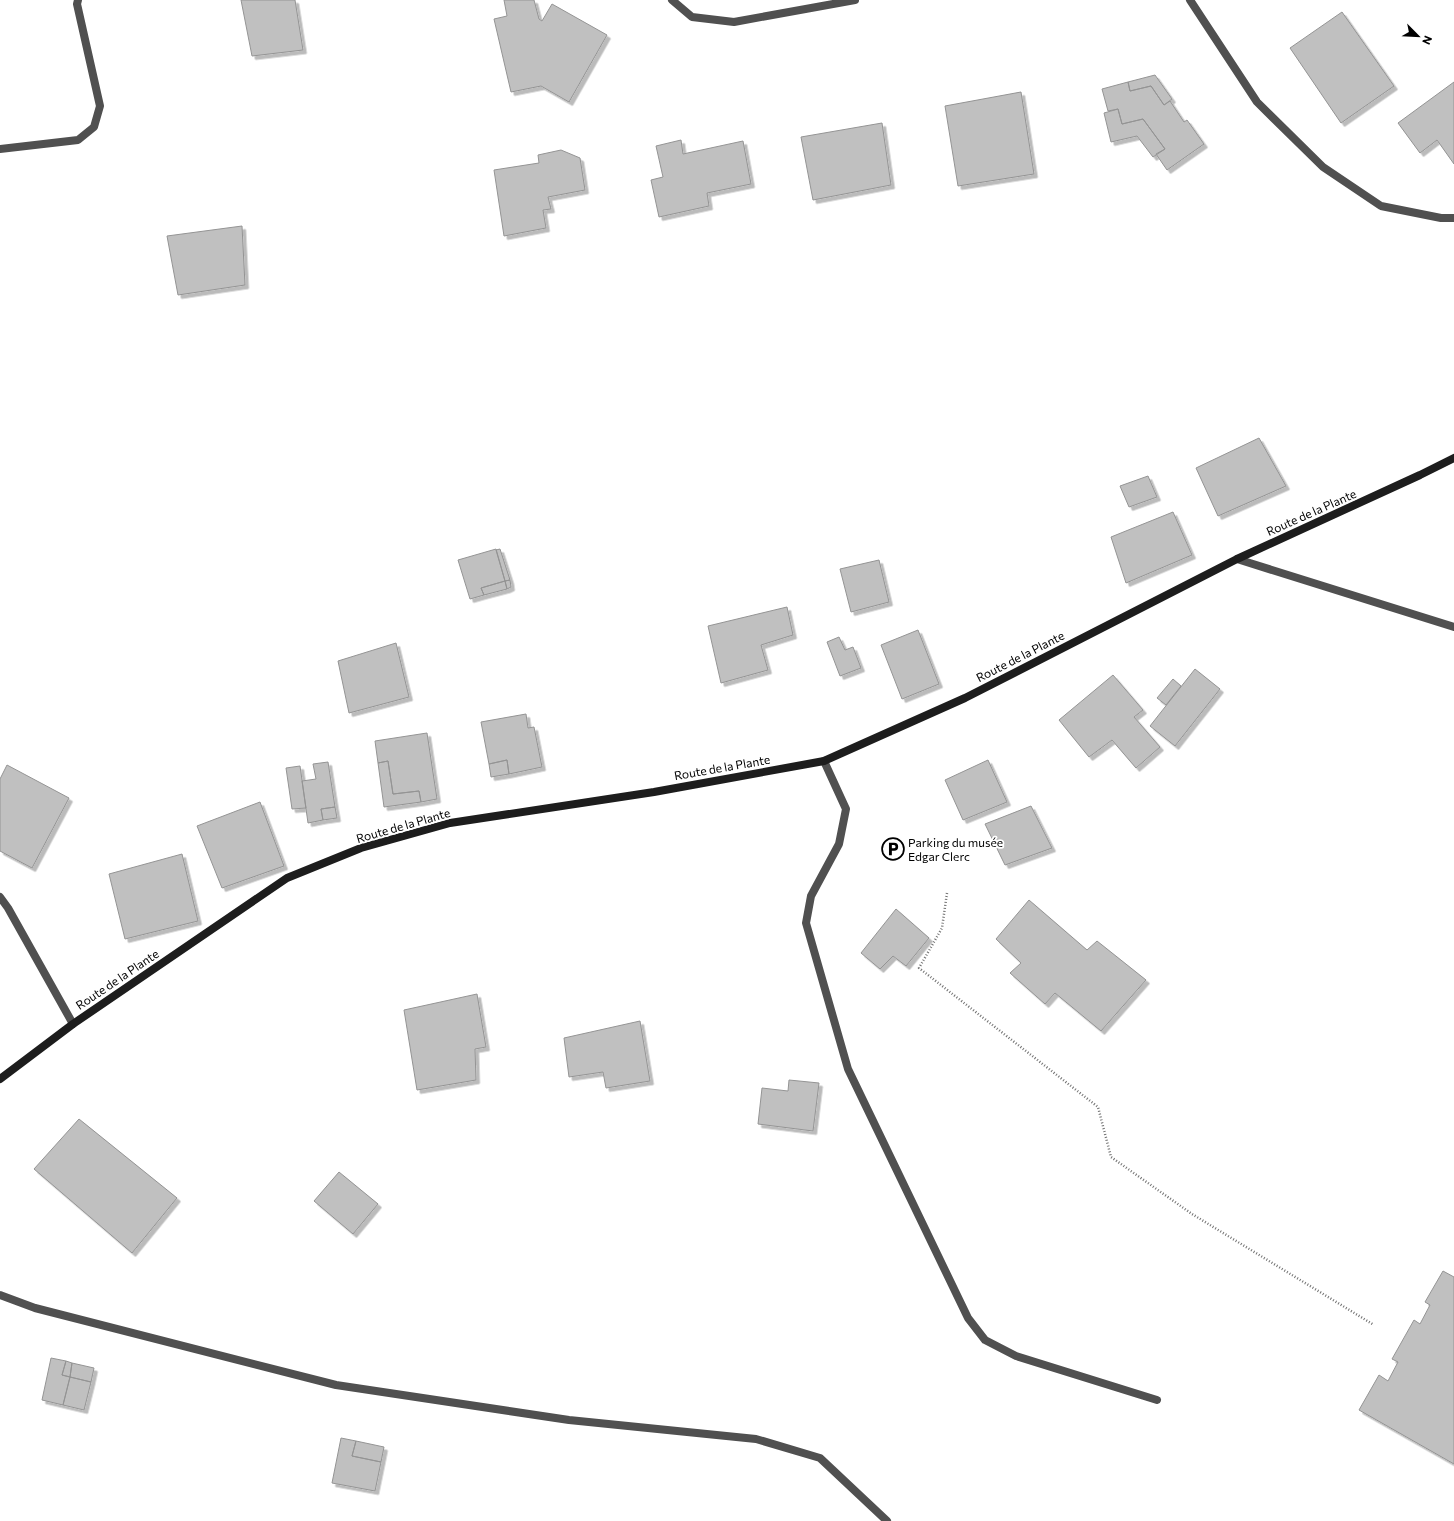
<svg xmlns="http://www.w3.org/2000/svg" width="1454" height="1521" font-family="Commissioner,sans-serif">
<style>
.building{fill:#c0c0c0;stroke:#949494;filter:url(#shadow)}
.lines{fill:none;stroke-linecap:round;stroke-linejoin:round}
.path{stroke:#727272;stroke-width:2.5;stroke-dasharray:1 2;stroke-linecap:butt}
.service{stroke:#505050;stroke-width:8}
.minor{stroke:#505050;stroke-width:8}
.secondary{stroke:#1d1d1d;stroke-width:8}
.labels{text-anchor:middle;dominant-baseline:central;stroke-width:3.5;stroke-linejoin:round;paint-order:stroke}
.street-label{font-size:12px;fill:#000;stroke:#fff}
.poi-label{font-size:12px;fill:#000;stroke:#fff;text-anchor:start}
</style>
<defs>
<filter id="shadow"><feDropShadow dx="3.5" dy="3.5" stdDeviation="0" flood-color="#0004"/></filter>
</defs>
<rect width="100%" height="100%" fill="#fff"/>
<path class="building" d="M241,0H295L303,50L252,56Z
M504,0H534L539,19L542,21L552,4L607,35L569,102L541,86L511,92L494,19L507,16Z
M1342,12L1394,86L1341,123L1290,48Z
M1155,75L1172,99L1164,105L1151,86L1130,91L1128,82Z
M1128,82L1130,91L1151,86L1164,105L1170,101L1184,122L1187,120L1204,144L1167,170L1156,154L1165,149L1143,119L1122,124L1118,109L1108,111L1102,89Z
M1454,82V164L1437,140L1420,153L1398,123Z
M1021,92L1034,174L958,186L945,106Z
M1118,109L1122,124L1143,119L1165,149L1153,157L1137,136L1111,142L1104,113Z
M882,123L891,185L813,200L801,137Z
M681,140L683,154L743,141L751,184L707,193L709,206L659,217L651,180L663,177L656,146Z
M561,150L580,158L585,190L548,197L551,209L543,210L546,228L504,236L494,170L539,163L538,155Z
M242,226L245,285L178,295L167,236Z
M1259,438L1286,486L1218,516L1196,468Z
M1148,476L1157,497L1129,507L1120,486Z
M1173,512L1192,555L1126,583L1111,537Z
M496,549L505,581L481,588L484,595L470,599L458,560Z
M500,549L510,580L505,581L496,550Z
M879,560L889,602L851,612L840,569Z
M510,580L511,587L507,589L505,581Z
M505,581L507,589L484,595L481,588Z
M787,607L793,635L761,645L768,670L721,683L708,626Z
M918,630L939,684L902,699L881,645Z
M839,637L845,650L853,647L861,668L840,676L827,642Z
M396,643L409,697L349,713L338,661Z
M1195,669L1220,689L1175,746L1150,726Z
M1113,675L1143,710L1134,717L1160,747L1136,768L1112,740L1089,757L1059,720Z
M1173,679L1181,686L1166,705L1157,698Z
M526,714L528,728L534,727L542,767L509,774L507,760L489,764L481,722Z
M427,733L437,799L421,802L419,791L393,794L388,761L378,763L375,741Z
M507,760L509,774L491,777L489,764Z
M988,760L1007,802L963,820L945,780Z
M388,761L393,794L419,791L421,802L384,807L378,763Z
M328,762L335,807L321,809L323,820L308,823L302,781L316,779L313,764Z
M7,765L69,798L32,868L0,851V779Z
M300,766L306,808L292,809L286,768Z
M260,802L284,866L222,888L197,826Z
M1031,806L1052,848L1005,865L985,824Z
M335,807L337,818L323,820L321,809Z
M182,854L198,921L125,939L109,874Z
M1029,900L1087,950L1097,941L1146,980L1101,1031L1055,993L1045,1004L1010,973L1021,963L996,939Z
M896,909L929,938L906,966L893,956L880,969L861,953Z
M477,994L486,1047L475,1049L476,1080L417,1090L404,1010Z
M640,1021L650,1081L606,1088L603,1072L569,1077L564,1038Z
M789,1080L819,1083L813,1131L758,1124L762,1088L788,1091Z
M79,1119L177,1198L132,1253L34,1169Z
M339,1172L378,1204L353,1234L314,1201Z
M1443,1271L1454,1277V1464L1359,1410L1379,1375L1388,1381L1398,1362L1392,1359L1414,1320L1420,1324L1430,1305L1425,1302Z
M51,1358L66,1361L62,1375L70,1377L63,1405L42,1400Z
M66,1361L72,1363L70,1377L62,1375Z
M72,1363L94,1368L91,1382L70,1377Z
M70,1377L91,1382L84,1410L63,1405Z
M341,1438L356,1441L352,1456L381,1462L375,1491L332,1483Z
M356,1441L384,1447L381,1462L352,1456Z"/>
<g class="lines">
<path class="path" d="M947,893L942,928L919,968L1098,1107L1111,1157L1192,1214L1374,1325"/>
<path class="service" d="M824,761L846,809L839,844L811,896L806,923L848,1069L968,1318L985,1340L1016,1356L1157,1400"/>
<path class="minor" d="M672,0L692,17L734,22L855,0
M1190,0L1257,102L1323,167L1381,206L1441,218H1454
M0,149L78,140L94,127L100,106L77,4L78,0
M1237,559L1454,627
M0,897L8,908L73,1024
M0,1295L35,1308L336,1385L569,1420L756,1439L820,1458L887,1521"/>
<path class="secondary" d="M0,1079L73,1024L287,878L361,848L450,823L654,792L824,761L965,698L1237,559L1420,475L1454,458"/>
</g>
<defs>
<g id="parking-ring" transform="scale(1.15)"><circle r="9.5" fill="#fff" stroke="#000" stroke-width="1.5"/><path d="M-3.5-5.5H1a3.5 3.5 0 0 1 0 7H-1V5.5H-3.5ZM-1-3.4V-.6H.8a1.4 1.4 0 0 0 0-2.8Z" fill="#000"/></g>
</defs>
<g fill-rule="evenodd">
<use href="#parking-ring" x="893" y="849"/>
</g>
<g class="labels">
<g class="street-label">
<text transform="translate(1311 512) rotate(-24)">Route de la Plante</text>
<text transform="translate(1020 656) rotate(-27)">Route de la Plante</text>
<text transform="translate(722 767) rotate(-10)">Route de la Plante</text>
<text transform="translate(403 825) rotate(-16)">Route de la Plante</text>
<text transform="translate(117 979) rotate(-34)">Route de la Plante</text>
</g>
<g class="poi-label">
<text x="908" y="842">Parking du musée<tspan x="908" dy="14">Edgar Clerc</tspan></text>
</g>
</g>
<g transform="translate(1418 36) rotate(114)" stroke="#ffffff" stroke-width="3" paint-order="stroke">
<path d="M0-3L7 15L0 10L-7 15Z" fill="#000000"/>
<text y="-6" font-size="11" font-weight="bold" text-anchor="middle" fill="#000000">N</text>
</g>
</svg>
